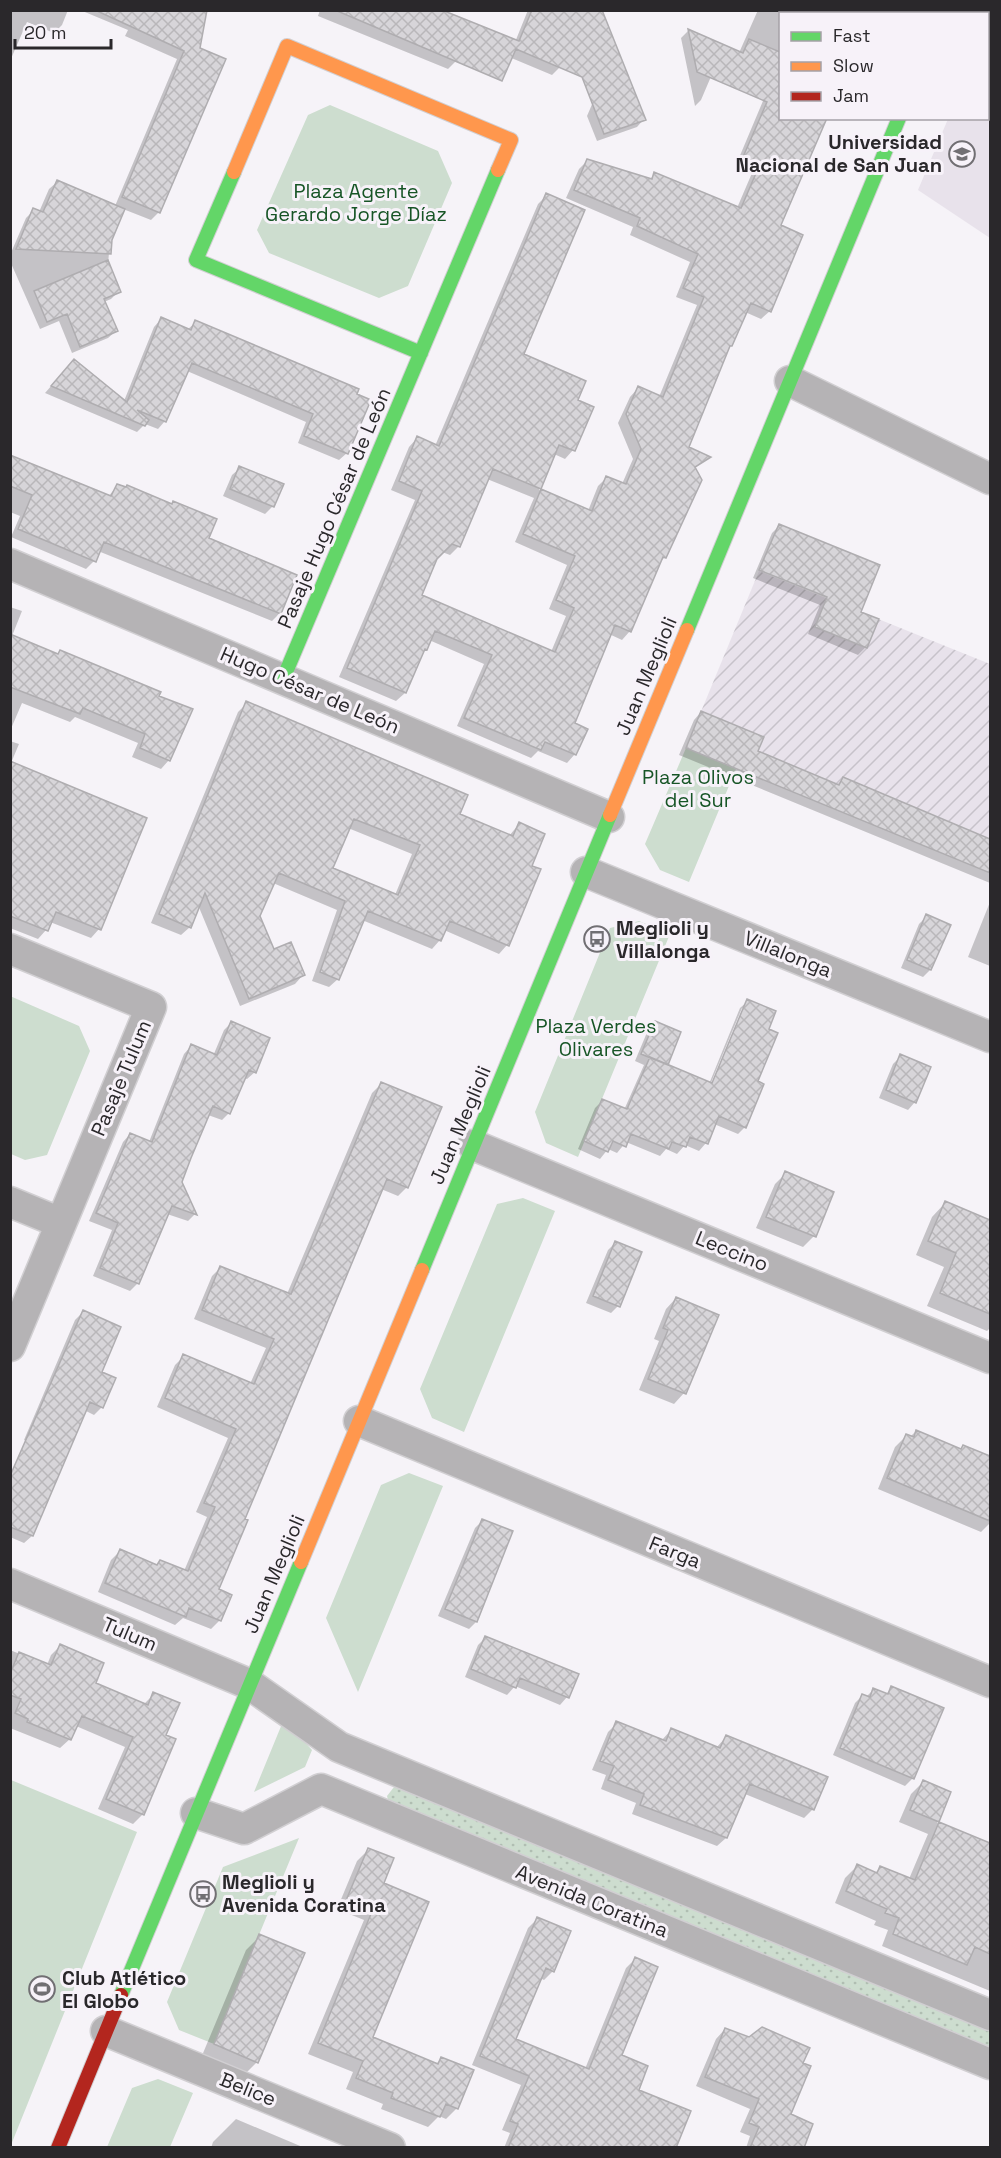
<svg xmlns="http://www.w3.org/2000/svg" width="1001" height="2158" font-family="'Space Grotesk',sans-serif">
<style>
.built{fill:#e8e2eb}
.industrial{fill:url(#industrial-furrows)}
.grass{fill:url(#grass-dots)}
.park{fill:#cdddcf}
.shadow{fill:#0003;fill-rule:evenodd}
.building{fill:url(#building-cross-hatch);stroke:#afadb0;stroke-width:1.5;fill-rule:evenodd}
.lines{fill:none;stroke-linecap:round;stroke-linejoin:round}
.street-casing{stroke:#d1cfd2;stroke-width:33}
.fast-casing{stroke:#d1cfd2;stroke-width:16}
.slow-casing{stroke:#d1cfd2;stroke-width:16}
.jam-casing{stroke:#d1cfd2;stroke-width:16}
.street{stroke:#b5b3b5;stroke-width:30}
.fast{stroke:#63d668;stroke-width:14}
.slow{stroke:#ff974d;stroke-width:14}
.jam{stroke:#b3261e;stroke-width:14}
.labels{text-anchor:middle;dominant-baseline:central;stroke-width:6;stroke-linejoin:round;paint-order:stroke}
.poi-label{font-size:20px;font-weight:bold;fill:#2a282b;stroke:#f7f2f9;text-anchor:start}
.park-label{font-size:20px;fill:#175526;stroke:#f7f2f9}
.street-label{font-size:20px;fill:#2a282b;stroke:#f7f2f9}
</style>
<defs>
<pattern id="industrial-furrows" width="10" height="10" patternUnits="userSpaceOnUse" patternTransform="scale(1.5)"><rect width="10" height="10" fill="#e8e2eb"/><path d="M-1 1l2-2M0 10L10 0M9 11l2-2" fill="none" stroke="#c7c2ca"/></pattern>
<pattern id="grass-dots" width="8" height="8" patternUnits="userSpaceOnUse" patternTransform="scale(1.5)"><rect width="8" height="8" fill="#cdddcf"/><path d="M2 2h.1M6 6h.1" fill="none" stroke="#b0beb2" stroke-width="1.8" stroke-linecap="round"/></pattern>
<pattern id="building-cross-hatch" width="8" height="8" patternUnits="userSpaceOnUse" patternTransform="scale(1.5)"><rect width="8" height="8" fill="#d7d5d9"/><path d="M0 0l8 8M0 8l8-8" fill="none" stroke="#b9b7ba"/></pattern>
</defs>
<rect width="100%" height="100%" fill="#f6f3f8"/>
<path class="built" d="M990,18V238L918,190L948,119L988,118V25Z"/>
<path class="industrial" d="M759,571L990,664V873L686,748Z"/>
<path class="grass" d="M394,1787L400,1788L990,2031V2048L392,1803L388,1800L387,1796Z"/>
<path class="park" d="M330,105L438,151L452,183L408,286L379,298L269,253L257,230L308,115Z
M686,748L736,769L689,882L660,870L645,844Z
M639,921L670,934L578,1157L546,1143L535,1112L610,928Z
M10,996L79,1026L90,1051L47,1155L25,1160L11,1154Z
M523,1198L555,1211L464,1432L432,1418L420,1389L497,1204Z
M409,1473L443,1486L358,1692L326,1618L381,1485Z
M284,1719L312,1750L305,1767L254,1792Z
M11,1780L137,1832L11,2145Z
M299,1838L214,2044L179,2030L167,2002L223,1867Z
M158,2079L193,2093L170,2147H107L132,2088Z"/>
<path class="shadow" d="M10,10H68L62,25L54,33L27,22L10,61Z
M80,10H209L205,12L159,212L151,220L123,209L110,240L108,265L119,291L111,299L104,302L116,331L108,338L72,353L59,321L40,329L10,261V255L26,218L34,210L39,212L49,189L57,182L115,206L177,59L125,36L128,30Z
M320,10H439L472,24L456,61L448,69L318,16Z
M528,10H583L560,67L552,75L509,57Z
M758,10H894L893,14H780L779,226L770,311L761,319L745,312L727,349L687,448L708,457L694,469L665,557L659,563L630,631L622,640L609,634L573,724L575,754L567,763L538,751L531,758L457,726L484,664L429,640L421,653L405,693L396,701L339,677L415,500L391,490L409,447L417,438L435,446L538,204L547,195L522,355L576,401L573,450L565,459L554,454L539,490L588,511L598,486L607,477L622,484L633,459L618,423L630,397L638,388L659,397L697,305L676,297L690,262L630,235L633,227L566,198L579,169L587,161L649,180L655,174L737,208L752,173L736,165L765,96L727,80ZM487,479L534,498L515,542L567,565L549,609L566,616L551,652L420,596L436,558L442,552L450,555L459,546Z
M688,31L724,46L701,100L695,106L681,38Z
M611,60L644,119L637,127L597,141L587,116Z
M161,319L187,330L196,322L356,395L347,453L339,460L298,443L306,422L187,371L165,421L158,429L145,424L137,432L45,393L67,368L124,401L154,327Z
M10,456L108,497L117,486L171,505L173,502L280,613L272,621L98,551L94,561L86,569L11,537L20,516L10,512Z
M240,468L273,506L265,514L223,496L232,475Z
M779,526L859,612L866,647L858,655L808,634L820,605L753,578L772,533Z
M10,607L22,611L12,636L57,655L60,652L157,697L169,760L161,769L132,757L138,743L75,717L70,722L22,703L10,731Z
M247,703L458,815L509,836L519,824L530,866L507,945L499,954L444,930L440,940L432,949L362,920L338,979L329,987L312,981L337,910L273,883L259,916L273,951L303,975L295,984L240,1006L198,905L190,927L181,935L151,923L238,712ZM348,828L412,854L395,895L331,869Z
M701,712L756,751L836,786L843,779L990,841V883L679,755L694,720Z
M10,741L19,744L11,763L99,929L91,938L50,922L46,930L38,939L10,928Z
M990,902V966L968,957Z
M927,916L930,970L923,977L901,968L919,924Z
M748,1001L767,1030L745,1127L738,1134L714,1124L706,1143L699,1151L685,1145L677,1154L666,1149L660,1156L626,1142L617,1153L608,1149L600,1159L578,1149L595,1108L602,1101L624,1110L644,1065L635,1061L648,1030L655,1023L667,1064L709,1084L740,1008ZM742,1008H745L711,1091L708,1090Z
M231,1023L255,1072L247,1079L243,1078L229,1113L222,1120L208,1115L180,1182L195,1214L188,1221L167,1214L138,1283L130,1291L93,1276L112,1230L89,1221L123,1142L130,1134L149,1142L184,1054L191,1046L213,1056L224,1030Z
M901,1056L915,1102L908,1110L879,1098L893,1064Z
M381,1084L407,1187L398,1196L381,1189L243,1520L217,1590L220,1620L211,1629L183,1618L175,1625L98,1592L111,1560L120,1551L156,1566L184,1571L207,1517L196,1512L228,1438L157,1407L175,1365L184,1356L250,1384L266,1348L194,1319L212,1276L221,1267L287,1294L372,1093Z
M786,1173L814,1236L803,1247L756,1228L775,1184Z
M945,1203L990,1222V1328L987,1331L927,1306L944,1267L916,1255L932,1217Z
M615,1243L618,1306L611,1313L586,1303L608,1250Z
M676,1298L717,1316L684,1393L674,1404L639,1390L659,1341L654,1339L666,1309Z
M83,1312L101,1373L102,1407L94,1415L84,1410L61,1456L24,1440L75,1320Z
M916,1431L960,1450L963,1446L990,1458V1523L981,1532L878,1489L895,1447L906,1436L910,1437Z
M10,1477L51,1490L32,1536L24,1543L10,1537Z
M482,1521L511,1532L476,1622L469,1629L438,1616L475,1528Z
M485,1638L577,1675L567,1697L560,1705L515,1686L507,1695L465,1677L478,1645Z
M60,1646L94,1684L143,1705L154,1694L165,1735L143,1814L133,1824L98,1809L125,1747L76,1726L70,1739L60,1748L10,1728L12,1709L10,1708V1650L47,1665L51,1655Z
M892,1688L913,1778L905,1786L833,1755L855,1703L863,1695L866,1697L873,1690L885,1695Z
M617,1723L661,1741L671,1730L716,1748L726,1737L813,1809L804,1818L745,1794L726,1838L717,1846L632,1814L636,1803L601,1789L606,1775L592,1770L608,1732Z
M923,1782L949,1793L937,1823L990,1845V1991L882,1946L888,1930L874,1925L876,1921L835,1903L845,1878L857,1866L875,1873L880,1868L909,1879L928,1834L899,1822L911,1794Z
M368,1850L382,1884L371,2037L436,2064L441,2059L457,2108L446,2119L439,2116L428,2127L381,2109L383,2104L346,2089L353,2072L308,2054L364,1920L337,1909L357,1861Z
M537,1919L553,1971L544,1980L540,1978L514,2040L585,2069L626,1968L635,1959L620,2055L637,2090L674,2148H504L510,2133L502,2130L521,2085L472,2065L528,1928Z
M260,1936L257,2062L243,2076L201,2058L246,1950Z
M725,2029L801,2064L789,2115L802,2148H746L750,2136L740,2132L750,2109L696,2086L716,2039Z
M236,2119L305,2148H211L213,2142Z"/>
<path class="building" d="M95,10H207L200,48L226,59L160,213L122,197L184,51Z
M335,10H442L519,41L532,10H602L646,120L604,134L582,77L516,49L502,81Z
M688,29L743,53L749,39L780,52V118H827L781,225L803,235L771,312L751,303L732,346H730L689,447L711,457L695,467L702,480L666,558L663,557L631,632L615,625L575,723L588,729L576,755L545,742L541,750L464,718L492,655L435,631L427,650L425,649L406,693L347,668L422,491L399,481L417,436L439,446L546,193L585,210L524,354L586,381L578,400L594,407L575,451L559,445L541,489L592,511L606,476L626,484L641,449L626,414L638,386L663,397L704,297L683,288L698,254L637,226L640,218L574,190L587,159L652,179L654,172L741,208L760,164L743,157L767,102L697,72ZM493,469L541,489L523,534L575,556L556,600L574,608L555,652L422,595L437,559L452,544L460,547Z
M57,180L125,209L112,240L111,254L16,249L33,208L43,212Z
M108,260L121,292L104,299L118,331L80,347L67,314L47,322L34,291Z
M161,317L191,330L195,320L359,389L357,394L371,400L348,454L304,436L313,414L192,363L166,422L137,410L149,420L145,426L51,386L74,359L127,402Z
M10,455L111,496L117,484L126,487L127,485L172,504L173,501L217,519L209,538L297,575L281,614L104,542L96,562L18,529L32,495L10,486Z
M239,466L284,484L274,507L230,489Z
M779,524L880,565L861,612L879,619L867,648L815,627L827,597L759,570Z
M10,634L58,654L60,650L161,692L159,696L193,709L170,761L140,748L145,734L83,708L80,714L10,687Z
M246,701L468,795L460,814L513,836L519,822L545,834L532,866L541,869L509,946L450,921L441,941L368,911L339,980L320,972L345,901L279,873L260,916L274,949L291,942L305,975L249,999L205,893L191,928L159,914ZM354,819L420,845L398,895L333,868Z
M701,711L764,737L758,751L839,785L843,777L990,839V873L686,748Z
M10,761L147,818L101,930L56,912L48,931L10,916Z
M926,914L951,925L931,970L907,960Z
M747,999L776,1011L769,1029L778,1033L758,1081L764,1084L746,1128L719,1116L708,1144L690,1137L686,1147L672,1142L669,1149L631,1134L626,1147L613,1141L608,1152L584,1141L602,1099L627,1109L650,1057L712,1083Z
M231,1021L270,1038L256,1073L249,1070L230,1114L213,1106L191,1158L182,1182L197,1215L172,1206L139,1284L100,1268L118,1223L96,1213L130,1133L152,1142L191,1044L217,1055Z
M655,1021L681,1032L668,1065L641,1054Z
M900,1054L931,1067L916,1103L886,1090Z
M381,1082L442,1107L408,1188L387,1179L245,1519L248,1520L219,1589L232,1595L221,1621L189,1608L186,1617L105,1583L120,1549L157,1565L160,1560L188,1571L215,1507L204,1503L236,1429L165,1398L183,1354L254,1384L274,1339L202,1310L220,1266L291,1294Z
M785,1171L834,1192L816,1237L766,1217Z
M945,1201L990,1220V1314L940,1293L956,1253L928,1241Z
M615,1241L642,1252L620,1307L593,1296Z
M676,1297L719,1315L686,1394L648,1379L668,1330L663,1328Z
M83,1310L121,1327L102,1372L116,1378L103,1408L90,1402L33,1536L10,1527V1476Z
M916,1430L961,1449L963,1445L990,1456V1521L887,1478L906,1434L914,1437Z
M482,1519L513,1531L477,1622L445,1609Z
M485,1636L579,1674L569,1698L520,1678L516,1688L471,1669Z
M60,1644L104,1663L96,1683L148,1705L153,1692L180,1703L166,1735L176,1739L144,1815L106,1799L133,1737L82,1716L71,1740L27,1722L28,1719L15,1713L21,1699L10,1695V1674L19,1652L51,1665Z
M891,1686L944,1708L914,1779L840,1748L862,1694L870,1697L873,1688L888,1694Z
M616,1721L666,1741L671,1728L720,1748L726,1735L828,1777L814,1810L750,1784L727,1838L640,1805L644,1794L608,1780L614,1766L600,1761Z
M923,1780L951,1792L939,1822L990,1843V1954L975,1947L967,1965L893,1934L899,1918L885,1913L887,1909L846,1891L857,1864L877,1873L880,1866L915,1880L939,1822L910,1810Z
M368,1848L394,1858L384,1883L429,1902L373,2037L438,2064L441,2057L474,2070L458,2109L446,2104L440,2117L391,2098L393,2093L356,2078L363,2061L318,2043L373,1909L347,1898Z
M537,1917L571,1931L554,1972L546,1968L516,2039L589,2069L635,1957L658,1967L622,2055L648,2066L639,2090L691,2111L676,2148H508L518,2124L510,2121L529,2076L480,2056Z
M259,1934L305,1953L258,2063L214,2044Z
M762,2027L810,2048L803,2063L811,2066L791,2114L813,2124L804,2148H750L759,2127L749,2123L759,2099L705,2077L725,2028L749,2037Z"/>
<g class="lines">
<g class="street-casing">
<path id="street" d="M790,381L990,479
M10,564L609,817
M586,872L990,1037
M10,949L151,1007L10,1346
M473,1145L990,1358
M10,1202L61,1223
M359,1421L990,1682
M10,1584L249,1684L339,1747L990,2015
M196,1813L244,1829L321,1789L990,2064
M106,2031L390,2148"/>
</g>
<g class="fast-casing">
<path id="fast" d="M234,172L196,260L421,353
M687,630L899,118
M283,679L498,170
M422,1270L610,815
M121,1995L301,1562"/>
</g>
<g class="slow-casing">
<path id="slow" d="M234,172L287,46L511,140L498,170
M610,815L687,630
M301,1562L422,1270"/>
</g>
<g class="jam-casing">
<path id="jam" d="M943,14L944,10
M58,2148L121,1995"/>
</g>
<use href="#street" class="street"/>
<use href="#fast" class="fast"/>
<use href="#slow" class="slow"/>
<use href="#jam" class="jam"/>
</g>
<defs>
<g id="university-ring" transform="scale(1.35)"><circle r="9.5" fill="#f7f2f9" stroke="#716f73" stroke-width="1.5"/><path d="M0-5L7-2L0 1L-7-2ZM-4 1L0 2.5L4 1V4Q0 6-4 4Z" fill="#716f73"/></g>
<g id="bus-ring" transform="scale(1.35)"><circle r="9.5" fill="#f7f2f9" stroke="#716f73" stroke-width="1.5"/><path d="M-5-6H5V4H4V6H2V4H-2V6H-4V4H-5ZM-3.5-4V0h7V-4ZM-3.5 1.2v1.5H-2V1.2ZM2 1.2v1.5H3.5V1.2Z" fill="#716f73"/></g>
<g id="stadium-ring" transform="scale(1.35)"><circle r="9.5" fill="#f7f2f9" stroke="#716f73" stroke-width="1.5"/><path d="M0-5a6.5 5 0 1 0 0 10a6.5 5 0 1 0 0-10ZM-3.5-1.8h7v3.6h-7Z" fill="#716f73"/></g>
</defs>
<g fill-rule="evenodd">
<use href="#university-ring" x="962" y="154"/>
<use href="#bus-ring" x="597" y="939"/>
<use href="#bus-ring" x="203" y="1894"/>
<use href="#stadium-ring" x="42" y="1989"/>
</g>
<g class="labels">
<g class="poi-label">
<text x="942" y="142" text-anchor="end">Universidad<tspan x="942" dy="23">Nacional de San Juan</tspan></text>
<text x="616" y="928">Meglioli y<tspan x="616" dy="23">Villalonga</tspan></text>
<text x="222" y="1882">Meglioli y<tspan x="222" dy="23">Avenida Coratina</tspan></text>
<text x="62" y="1978">Club Atlético<tspan x="62" dy="23">El Globo</tspan></text>
</g>
<g class="park-label">
<text x="356" y="191">Plaza Agente<tspan x="356" dy="23">Gerardo Jorge Díaz</tspan></text>
<text x="698" y="777">Plaza Olivos<tspan x="698" dy="23">del Sur</tspan></text>
<text x="596" y="1026">Plaza Verdes<tspan x="596" dy="23">Olivares</tspan></text>
</g>
<g class="street-label">
<text transform="translate(334 508) rotate(-67)">Pasaje Hugo César de León</text>
<text transform="translate(646 676) rotate(-67)">Juan Meglioli</text>
<text transform="translate(310 690) rotate(23)">Hugo César de León</text>
<text transform="translate(788 954) rotate(22)">Villalonga</text>
<text transform="translate(121 1078) rotate(-67)">Pasaje Tulum</text>
<text transform="translate(460 1125) rotate(-67)">Juan Meglioli</text>
<text transform="translate(732 1251) rotate(22)">Leccino</text>
<text transform="translate(675 1552) rotate(22)">Farga</text>
<text transform="translate(274 1574) rotate(-67)">Juan Meglioli</text>
<text transform="translate(130 1634) rotate(23)">Tulum</text>
<text transform="translate(592 1901) rotate(22)">Avenida Coratina</text>
<text transform="translate(248 2089) rotate(22)">Belice</text>
</g>
</g>
<rect width="1001" height="2158" fill="none" stroke="#2a282b" stroke-width="24"/>
<rect x="779" y="12" width="210" height="108" fill="#f7f2f9" stroke="#a5a1a7" stroke-width="1.5"/>
<rect x="791" y="32" width="30" height="9" fill="#63d668" stroke="#a5a1a7" stroke-width="1.5"/>
<text x="833" y="42" font-size="18" fill="#2a282b">Fast</text>
<rect x="791" y="62" width="30" height="9" fill="#ff974d" stroke="#a5a1a7" stroke-width="1.5"/>
<text x="833" y="72" font-size="18" fill="#2a282b">Slow</text>
<rect x="791" y="92" width="30" height="9" fill="#b3261e" stroke="#a5a1a7" stroke-width="1.5"/>
<text x="833" y="102" font-size="18" fill="#2a282b">Jam</text>
<path d="M15 39v9h96v-9" fill="none" stroke="#2a282b" stroke-width="3"/>
<text x="24" y="39" font-size="18" fill="#2a282b" stroke="#f7f2f9" stroke-width="4.5" paint-order="stroke">20 m</text>
</svg>
